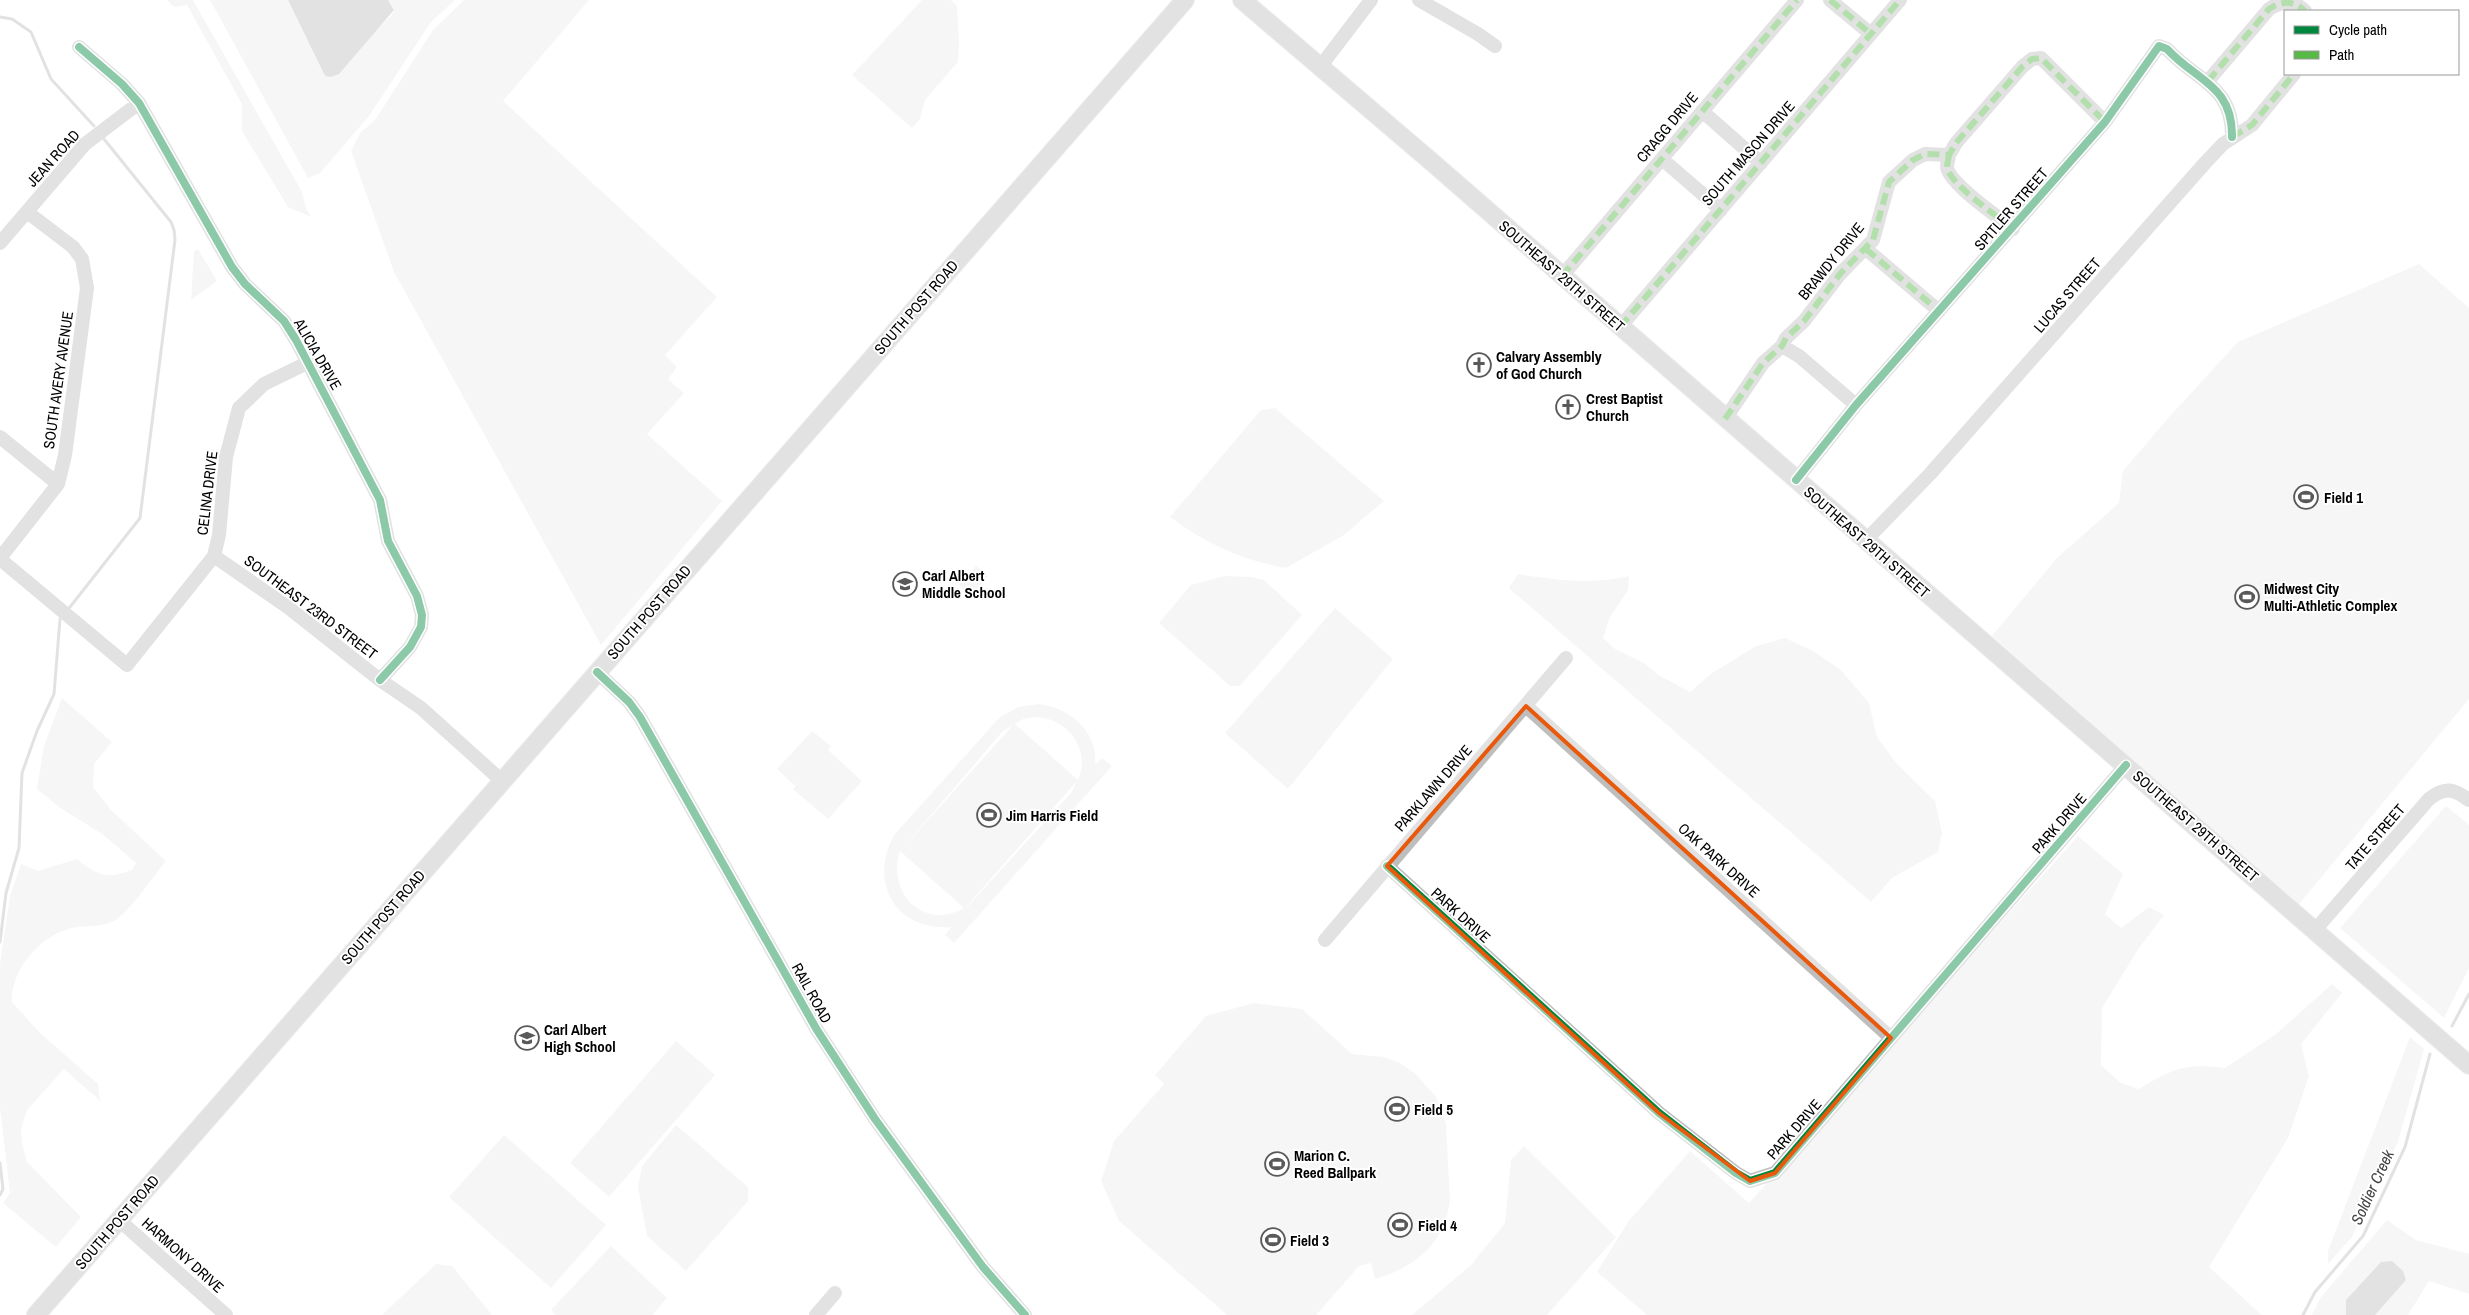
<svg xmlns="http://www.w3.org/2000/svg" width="2469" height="1315" font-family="'Archivo Narrow',sans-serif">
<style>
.green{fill:#ececec;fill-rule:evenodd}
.water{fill:#bfbfbf}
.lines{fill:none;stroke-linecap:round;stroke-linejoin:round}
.stream{stroke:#bfbfbf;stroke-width:3}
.major-casing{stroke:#dbdbdb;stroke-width:20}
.minor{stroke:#bebebe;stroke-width:14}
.major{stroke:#bebebe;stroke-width:18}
.quiet{stroke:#58b947;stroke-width:6;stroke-dasharray:12 6;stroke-linecap:butt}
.cycleway-casing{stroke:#fff;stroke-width:11}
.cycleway{stroke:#00873e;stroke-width:8}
.marked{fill:none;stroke:#e8590c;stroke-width:4;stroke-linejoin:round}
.labels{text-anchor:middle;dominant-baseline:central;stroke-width:4;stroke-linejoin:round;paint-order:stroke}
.street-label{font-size:15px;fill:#000;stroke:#fff}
.poi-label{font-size:15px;font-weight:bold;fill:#000;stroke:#fff;text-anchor:start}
.water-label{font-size:16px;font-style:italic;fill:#444;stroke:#fff}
</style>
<rect width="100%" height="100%" fill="#fff"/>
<path class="green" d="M167,0H193L302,192L306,208L311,217L288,207L242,131V104L187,5L174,7Z
M210,0H288L325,76L391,16L394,10L388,0H455L431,22L369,116L320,173L308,178Z
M464,0H589L503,101L717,297L665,355L677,367L668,379L684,393L647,434L722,501L601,645L394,272L351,151L360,133L375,120L433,30Z
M922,0H951L957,6L959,43L958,62L925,100L920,119L912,128L852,75Z
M198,249L217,281L191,300L194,251Z
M2419,264L2469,308V699L2299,904L1992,636L2057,558L2119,503L2123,471L2169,417L2238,342Z
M1275,408L1384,501L1344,535L1286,568C1243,561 1205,543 1170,517L1261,410Z
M976,566L988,576L971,596L959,585Z
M1518,574C1556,580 1591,585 1629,576L1628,590L1610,617L1603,638L1615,649L1644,663L1657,674L1690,692L1712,673L1756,646L1785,638L1813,651L1841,670L1869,703L1877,737L1897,764L1935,801L1942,833L1938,852L1892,878L1871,902L1509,588Z
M1225,576L1251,577L1264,580L1302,615L1240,686H1230L1159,623L1191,585Z
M1335,608L1393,659L1288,789L1225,733Z
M62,698L112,742L94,764L93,787L111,810L166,861C153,877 133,907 117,919C104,928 86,925 72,928C40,936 11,969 12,1002L39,1032L98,1084L100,1101L64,1069L27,1110L21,1129L22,1143L27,1162L81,1217L56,1247L3,1203L10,1193L0,1108V964L10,896L21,864L38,871L77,859C97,876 107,879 132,870L136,863L102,834L59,807L37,789L44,746Z
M1038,704C1069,707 1099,732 1095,765L1102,758L1112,766L954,943L945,935L951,927C896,931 868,883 894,835L1000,717L1018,707ZM1038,717C1069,720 1091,750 1078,780L1015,724L1023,719ZM1013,725L902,849L1003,731ZM1076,782L1072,792L967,907V906ZM900,851L964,908C924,931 886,893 900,851Z
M812,731L831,746L828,750L862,781L828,819L793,789L798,783L795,786L777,769Z
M2446,806L2469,825V968L2444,1018L2340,928Z
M2078,836L2123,874L2105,914L2121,928L2149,907L2164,915L2139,948L2102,1008L2101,1065L2121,1083L2139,1089C2172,1069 2185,1063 2225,1068L2276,1034L2332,984L2342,993L2301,1044L2309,1076L2288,1138L2209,1267L2262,1315H1647L1597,1272L1628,1222L1690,1151L1749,1203Z
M1254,1003L1302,1009L1352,1054L1384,1057L1400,1063L1416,1074L1436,1097L1446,1124L1450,1200C1445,1243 1415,1268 1375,1279L1371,1263L1359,1266L1316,1315H1227L1119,1221L1101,1181L1114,1141L1164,1084L1155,1075L1206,1016Z
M2410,1037L2424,1049L2398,1142L2352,1237L2328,1264V1251Z
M676,1041L715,1075L609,1197L570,1163Z
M676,1125L748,1187V1201L686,1271L647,1236L638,1187L642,1166Z
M504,1135L606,1225L551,1288L449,1197Z
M1524,1146L1616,1237L1547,1315H1412L1471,1265L1505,1223L1511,1160Z
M2387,1220L2416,1240L2469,1254V1294L2429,1281L2408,1315H2312L2321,1297Z
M611,1246L667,1298L652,1315H556L551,1310Z
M436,1264L452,1266L492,1315H382Z"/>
<path class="water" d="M288,0H388L394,10L339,74L331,77L325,76Z
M2392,1261L2403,1271L2406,1280L2375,1315H2346V1300L2381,1262Z"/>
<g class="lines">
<path class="stream" d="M0,17L12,19L31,32L51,79L94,126
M70,607L140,518L175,240L174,230L171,222L104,139
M0,942L6,893L19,848L22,773L37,731L54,694L60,619
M2452,1026L2469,994
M0,1163L3,1189L0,1195
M2303,1315L2315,1292L2363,1236L2405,1147L2430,1054"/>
<g class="major-casing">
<path id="major" d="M1242,0L1433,163L2469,1065
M36,1315L1185,0"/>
</g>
<path class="minor" d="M1419,0L1478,34L1495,46
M1830,0L1871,34
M79,47L122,84L139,103L232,267L245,284L284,321L296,340L380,500L388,541L417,596L422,615L421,627L410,647L380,680
M1320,67L1371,0
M2208,81L2269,9C2281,1 2294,0 2305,11
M1702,111L1761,163
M1949,155C1949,158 1947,163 1947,167C1949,184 1999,217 2013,229
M1662,159L1721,210
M0,243L85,144L139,103
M1866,249L1939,311
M1562,276L1797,0
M1620,327L1900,0
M1782,346L1799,356L1856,405
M1725,419L1763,363L1782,346L1786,338L1804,321L1840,274L1873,240L1889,182L1913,160L1925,154L1949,155L1956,143L2023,66L2032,59L2041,58L2105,122
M0,437L58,484
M1796,480L1856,405L2105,122L2159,46L2167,49C2196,81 2233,85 2232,137
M1866,540L1930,474L2205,163L2223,144L2252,125L2294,74
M214,556L289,608L380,680L421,708L502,781
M0,558L58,484L65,455L87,288L82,259L73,247L27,212
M0,559L127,665L214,556L219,535L226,457L239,408L264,384L307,363
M597,672L629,702L640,717L817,1030L875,1119L983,1267L1025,1315
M1526,706L1891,1038
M1387,866L1659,1113L1736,1173L1750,1181L1775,1173L2126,765
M2315,930L2429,799C2445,786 2454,789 2469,800
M1325,940L1566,658
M119,1220L226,1315
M816,1315L835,1293"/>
<use href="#major" class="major"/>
<path class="quiet" d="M1830,0L1871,34
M2208,81L2269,9C2281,1 2294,0 2305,11
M2232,137L2252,125L2294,74
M1949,155C1949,158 1947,163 1947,167C1949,184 1999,217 2013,229
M1866,249L1939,311
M1562,276L1797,0
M1620,327L1900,0
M1725,419L1763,363L1782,346L1786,338L1804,321L1840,274L1873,240L1889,182L1913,160L1925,154L1949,155L1956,143L2023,66L2032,59L2041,58L2105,122"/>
<g class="cycleway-casing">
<path id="cycleway" d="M79,47L122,84L139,103L232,267L245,284L284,321L296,340L380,500L388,541L417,596L422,615L421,627L410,647L380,680
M1796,480L1856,405L2105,122L2159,46L2167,49C2196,81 2233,85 2232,137
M597,672L629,702L640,717L817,1030L875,1119L983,1267L1025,1315
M1387,866L1659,1113L1736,1173L1750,1181L1775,1173L2126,765"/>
</g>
<use href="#cycleway" class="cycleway"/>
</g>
<path d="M0 0H2469V1315H0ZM1526,706L1891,1038L1775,1173L1750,1181L1659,1113L1387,866Z" fill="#fff" fill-opacity=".55" fill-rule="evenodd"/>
<path class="marked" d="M1526,706L1891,1038L1775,1173L1750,1181L1659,1113L1387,866Z"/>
<defs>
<g id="church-ring" transform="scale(1.25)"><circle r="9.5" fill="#fff" stroke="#595959" stroke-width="1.5"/><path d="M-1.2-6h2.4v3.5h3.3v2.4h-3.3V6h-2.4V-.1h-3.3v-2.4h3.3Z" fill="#595959"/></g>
<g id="stadium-ring" transform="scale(1.25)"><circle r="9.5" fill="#fff" stroke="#595959" stroke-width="1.5"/><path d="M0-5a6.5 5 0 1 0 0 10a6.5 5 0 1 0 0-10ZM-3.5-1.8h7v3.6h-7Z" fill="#595959"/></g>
<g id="school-ring" transform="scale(1.25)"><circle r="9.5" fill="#fff" stroke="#595959" stroke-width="1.5"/><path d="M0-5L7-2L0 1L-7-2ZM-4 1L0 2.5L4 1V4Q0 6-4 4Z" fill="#595959"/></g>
</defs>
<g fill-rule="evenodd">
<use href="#church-ring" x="1479" y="365"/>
<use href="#church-ring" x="1568" y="407"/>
<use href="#stadium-ring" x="2306" y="497"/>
<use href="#school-ring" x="905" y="584"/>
<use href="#stadium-ring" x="2247" y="597"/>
<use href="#stadium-ring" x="989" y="815"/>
<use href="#school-ring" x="527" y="1038"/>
<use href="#stadium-ring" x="1397" y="1109"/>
<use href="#stadium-ring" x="1277" y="1164"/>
<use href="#stadium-ring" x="1400" y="1225"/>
<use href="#stadium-ring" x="1273" y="1240"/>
</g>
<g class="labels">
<g class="street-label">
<text transform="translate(1667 127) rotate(-50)">CRAGG DRIVE</text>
<text transform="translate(1748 153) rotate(-49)">SOUTH MASON DRIVE</text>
<text transform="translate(53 158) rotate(-48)">JEAN ROAD</text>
<text transform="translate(2011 209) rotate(-49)">SPITLER STREET</text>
<text transform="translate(1831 261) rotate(-51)">BRAWDY DRIVE</text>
<text transform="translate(1562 276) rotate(41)">SOUTHEAST 29TH STREET</text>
<text transform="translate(2067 295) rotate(-49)">LUCAS STREET</text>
<text transform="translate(916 307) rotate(-49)">SOUTH POST ROAD</text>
<text transform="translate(318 354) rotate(60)">ALICIA DRIVE</text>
<text transform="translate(58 380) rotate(-82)">SOUTH AVERY AVENUE</text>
<text transform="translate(207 493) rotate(-83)">CELINA DRIVE</text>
<text transform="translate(1867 542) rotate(41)">SOUTHEAST 29TH STREET</text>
<text transform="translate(311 607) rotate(37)">SOUTHEAST 23RD STREET</text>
<text transform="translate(649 612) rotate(-49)">SOUTH POST ROAD</text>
<text transform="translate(1433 788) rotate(-49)">PARKLAWN DRIVE</text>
<text transform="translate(2059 823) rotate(-49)">PARK DRIVE</text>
<text transform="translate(2196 826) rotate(41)">SOUTHEAST 29TH STREET</text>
<text transform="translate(2375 837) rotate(-49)">TATE STREET</text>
<text transform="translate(1719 860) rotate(42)">OAK PARK DRIVE</text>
<text transform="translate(1461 915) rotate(42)">PARK DRIVE</text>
<text transform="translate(383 917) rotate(-49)">SOUTH POST ROAD</text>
<text transform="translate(812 993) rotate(61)">RAIL ROAD</text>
<text transform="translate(1794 1129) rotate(-49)">PARK DRIVE</text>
<text transform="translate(117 1222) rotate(-49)">SOUTH POST ROAD</text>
<text transform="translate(183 1255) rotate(42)">HARMONY DRIVE</text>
</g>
<g class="poi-label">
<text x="1496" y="356">Calvary Assembly<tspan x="1496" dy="17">of God Church</tspan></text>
<text x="1586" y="398">Crest Baptist<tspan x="1586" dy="17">Church</tspan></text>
<text x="2324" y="497">Field 1</text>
<text x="922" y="575">Carl Albert<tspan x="922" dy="17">Middle School</tspan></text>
<text x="2264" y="588">Midwest City<tspan x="2264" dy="17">Multi-Athletic Complex</tspan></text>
<text x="1006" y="815">Jim Harris Field</text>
<text x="544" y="1029">Carl Albert<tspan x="544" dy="17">High School</tspan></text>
<text x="1414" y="1109">Field 5</text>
<text x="1294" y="1155">Marion C.<tspan x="1294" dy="17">Reed Ballpark</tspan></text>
<text x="1418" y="1225">Field 4</text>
<text x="1290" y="1240">Field 3</text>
</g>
<g class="water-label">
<text transform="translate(2372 1187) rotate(-65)">Soldier Creek</text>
</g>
</g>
<rect x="2284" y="10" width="175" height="65" fill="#ffffff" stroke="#999999"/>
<rect x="2294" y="26" width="25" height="8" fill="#00873e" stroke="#999999"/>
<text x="2329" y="35" font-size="15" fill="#000000">Cycle path</text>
<rect x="2294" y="51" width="25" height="8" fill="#58b947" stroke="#999999"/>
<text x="2329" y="60" font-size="15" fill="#000000">Path</text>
</svg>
